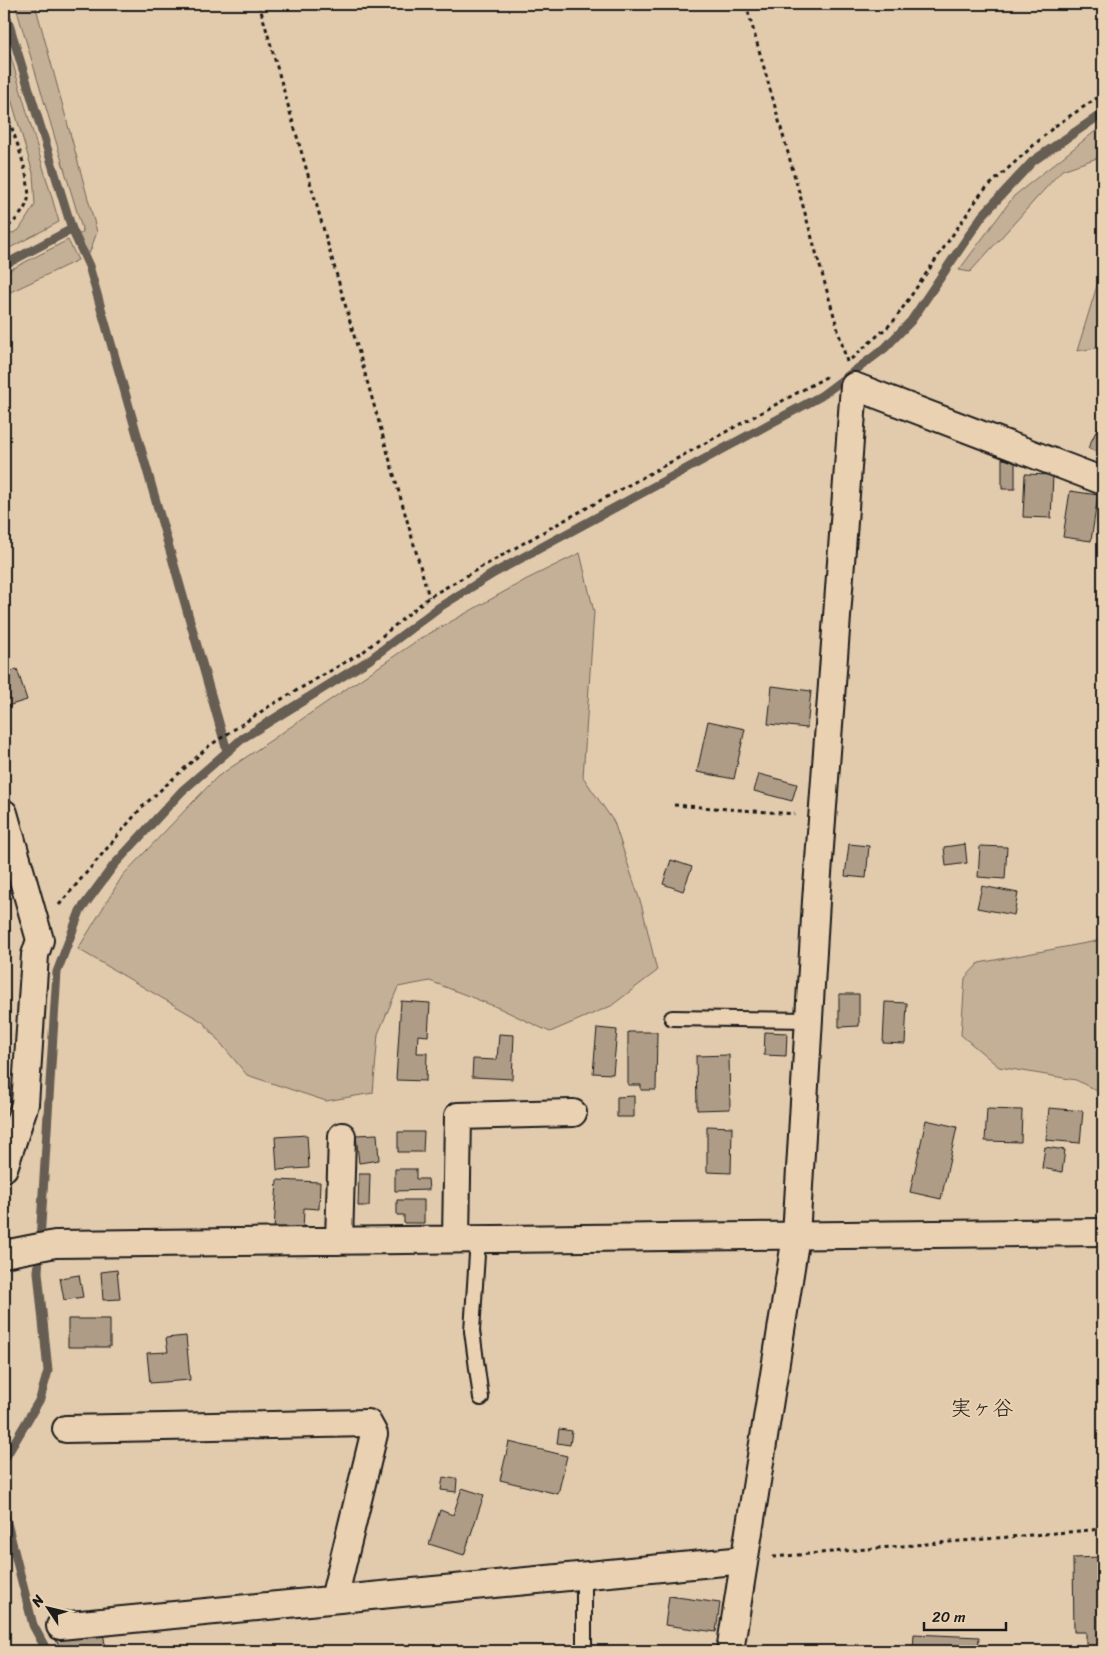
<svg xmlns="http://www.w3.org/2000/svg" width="1107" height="1655" font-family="Sriracha,'Klee One',sans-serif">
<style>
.green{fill:#c4b097;stroke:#70665a}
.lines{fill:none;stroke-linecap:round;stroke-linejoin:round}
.stream{stroke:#665d53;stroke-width:9}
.building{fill:#ae9c86;stroke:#1c1c1c}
.service-casing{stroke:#1c1c1c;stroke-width:18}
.minor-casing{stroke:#1c1c1c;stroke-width:30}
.path{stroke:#1c1c1c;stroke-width:3;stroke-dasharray:4 4;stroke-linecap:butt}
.service{stroke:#ead1b2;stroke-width:14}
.minor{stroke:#ead1b2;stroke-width:26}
.labels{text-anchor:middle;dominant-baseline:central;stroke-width:4;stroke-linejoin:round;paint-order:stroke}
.quarter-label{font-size:21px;fill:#1c1c1c;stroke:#ead1b2}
</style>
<rect width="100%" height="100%" fill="#e2caac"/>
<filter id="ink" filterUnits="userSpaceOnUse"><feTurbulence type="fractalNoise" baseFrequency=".02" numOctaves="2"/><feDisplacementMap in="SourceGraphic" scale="10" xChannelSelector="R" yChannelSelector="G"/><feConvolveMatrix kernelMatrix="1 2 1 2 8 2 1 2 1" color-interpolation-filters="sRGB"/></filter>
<g filter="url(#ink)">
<path class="green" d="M15,4H35L97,232L89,254L78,235L83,232Z
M4,33L59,222L4,251V237L19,230L35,205L33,173L4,75Z
M1103,125V156L1062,170L970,272L959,270L1014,196Z
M68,240L78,260L4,295V273Z
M1103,266V347L1077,351Z
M580,553L594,612L583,777L614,822L642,907L657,971L611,1006L550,1032L499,1008L430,981L398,987L378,1034L373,1093L326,1101L247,1075L203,1022L78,949L123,875L217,777L418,640L527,579Z
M1103,918V1094L1076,1080L999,1067L961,1035L965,978L979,963L1097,941Z"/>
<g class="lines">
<path class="stream" d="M4,8L72,229L4,265
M72,229L89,266L227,751
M4,1460L40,1399L48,1371L38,1272L57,972L80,911L114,865L182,791L243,738L369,660L438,608L494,573L821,396L885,348L911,321L982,216L1033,161L1103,113
M4,1511L33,1625L47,1651"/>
</g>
<path class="building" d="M1103,417V456L1088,448Z
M1002,459H1015V489H1002Z
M1025,474L1053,475L1051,518L1023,517Z
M1070,491L1098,495L1091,541L1063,537Z
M17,669L27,700L4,707V674Z
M772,686L811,691L807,728L768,724Z
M708,721L745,729L734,779L697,772Z
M759,774L797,784L792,801L754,791Z
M849,844L869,846L866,878L845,876Z
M965,844L967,863L946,866L944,847Z
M980,846L1007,847L1005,879L978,877Z
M671,860L692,867L683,891L663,884Z
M982,886L1018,893L1014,915L977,908Z
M839,994H859V1026L839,1027Z
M401,1001L430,1003L428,1036L418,1035L417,1053H427L426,1081L396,1080Z
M885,1002L907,1003L905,1044L883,1043Z
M597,1028L617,1030L613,1074L593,1073Z
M628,1032H657L656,1090H641V1085H628Z
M765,1032L787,1033L786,1056L764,1055Z
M499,1034L514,1035L512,1079L472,1077L473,1059L497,1060Z
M729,1055L730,1109L697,1110L696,1056Z
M634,1096V1117H617V1097Z
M1049,1108L1083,1111L1080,1143L1046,1140Z
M987,1109L1022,1110L1021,1142L985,1141Z
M926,1120L957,1127L941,1199L910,1192Z
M707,1126L732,1127L731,1173L707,1172Z
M398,1132H424L423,1152H398Z
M377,1134L379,1160L359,1163L356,1135Z
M307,1135L309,1168L277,1170L275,1137Z
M1045,1147L1065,1150L1062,1172L1042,1168Z
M395,1169H416V1179H428L429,1190L395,1191Z
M359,1174H370L369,1206H358Z
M277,1180L320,1182L319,1209L304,1208L303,1232L274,1230Z
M397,1200H424V1223H404V1215H397Z
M117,1270L120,1299L103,1300L101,1272Z
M79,1275L83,1297L64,1300L60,1278Z
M68,1319H110V1347H68Z
M186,1336L190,1380L150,1383L147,1353L168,1352L166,1338Z
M559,1429L572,1431L570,1445L557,1443Z
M509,1442L567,1456L558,1494L500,1480Z
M443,1477L457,1479L456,1492L441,1490Z
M462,1488L484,1495L464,1555L429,1544L440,1510L453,1515Z
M1101,1557L1102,1647H1086V1632H1074L1073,1558Z
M669,1596L720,1603L716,1632L665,1625Z
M103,1632L106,1651H63L55,1639Z
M914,1634L979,1637L978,1650L940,1648V1651H913Z
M630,1645L654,1651H629Z"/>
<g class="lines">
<g class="service-casing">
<path id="service" d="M672,1018L809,1020
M478,1239L472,1331L481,1398
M584,1651V1575"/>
</g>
<g class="minor-casing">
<path id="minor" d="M4,813L40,940L35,955L25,1104L4,1168
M456,1239L458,1116L573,1113
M339,1241L342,1136
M4,1254L55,1244L1103,1232
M66,1429L368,1423L374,1434L334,1599
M60,1626L744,1560
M730,1651L796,1236L816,901L854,386L1103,481"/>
</g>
<path class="path" d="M259,4L429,597
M746,4L847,362
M4,105C10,125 35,185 27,203C23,213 13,224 4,229
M851,359L893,322L982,192L1055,126L1103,94
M674,805L795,814
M59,905L142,807L209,746L268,707L363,652L429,597L552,527L828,376
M773,1557L1103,1529"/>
<use href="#service" class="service"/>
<use href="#minor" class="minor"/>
</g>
</g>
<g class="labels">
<g class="quarter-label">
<text x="982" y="1408">実ヶ谷</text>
</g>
</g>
<rect width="1107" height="1655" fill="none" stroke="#ead1b2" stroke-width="20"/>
<rect x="10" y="10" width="1087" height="1635" fill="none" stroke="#1c1c1c" stroke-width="2" filter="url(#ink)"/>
<g transform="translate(48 1608) rotate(305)" stroke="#ead1b2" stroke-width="4" paint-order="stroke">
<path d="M0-4L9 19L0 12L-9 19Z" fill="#1c1c1c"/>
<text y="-8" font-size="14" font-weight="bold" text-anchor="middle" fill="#1c1c1c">N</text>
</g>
<path d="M924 1622v8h82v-8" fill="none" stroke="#1c1c1c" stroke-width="2.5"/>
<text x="932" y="1622" font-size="15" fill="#1c1c1c" stroke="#ead1b2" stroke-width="4" paint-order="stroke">20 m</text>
</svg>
